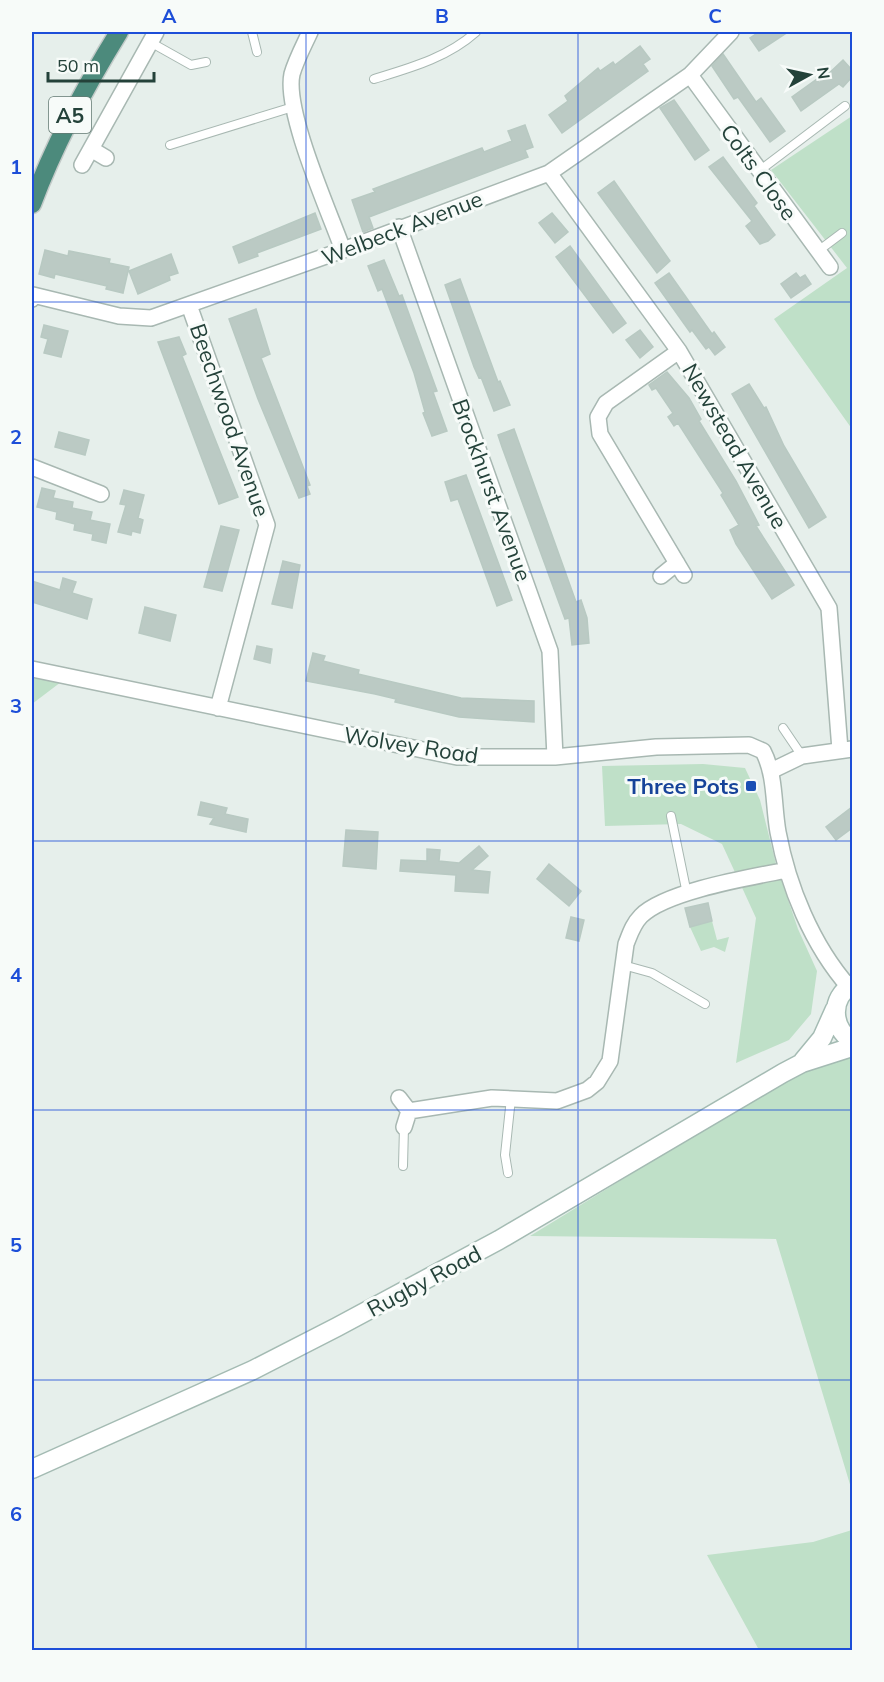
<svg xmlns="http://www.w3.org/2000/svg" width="884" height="1682" font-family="Mulish,sans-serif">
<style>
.green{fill:#bfe0c8}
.building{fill:#bbcac4;stroke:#b8c9c2;stroke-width:1.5}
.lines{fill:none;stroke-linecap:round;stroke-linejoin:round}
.service-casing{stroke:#a8b8b2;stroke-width:10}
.minor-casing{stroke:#a8b8b2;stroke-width:18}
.secondary-casing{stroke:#a4bbb3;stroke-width:21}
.trunk-casing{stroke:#c2cac8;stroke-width:21}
.service{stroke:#fff;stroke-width:8}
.minor{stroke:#fff;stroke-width:15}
.secondary{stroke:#fff;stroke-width:18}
.trunk{stroke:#4c8a7c;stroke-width:18}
.grid{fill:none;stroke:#1d4ed8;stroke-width:1.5;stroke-opacity:0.55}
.transit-dot{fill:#1a4fb4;stroke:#f7fbf9;stroke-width:2}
.labels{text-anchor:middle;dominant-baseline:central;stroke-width:6;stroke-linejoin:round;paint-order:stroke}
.shield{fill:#f7fbf9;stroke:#637a73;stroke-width:1.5}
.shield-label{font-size:21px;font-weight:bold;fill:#24423a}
.street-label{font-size:22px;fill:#24423a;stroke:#f7fbf9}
.transit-label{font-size:22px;font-weight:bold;fill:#164399;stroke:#f7fbf9;text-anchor:end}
.neatline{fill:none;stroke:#1d4ed8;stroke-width:2}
.grid-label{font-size:20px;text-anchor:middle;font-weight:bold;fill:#1d4ed8}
</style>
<rect width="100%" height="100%" fill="#e6efeb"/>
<path class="green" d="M852,116V429L774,319L847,268L771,170Z
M32,678L61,682L32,704Z
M703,764L745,768L760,800L776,864L798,929L817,971L811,1014L789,1040L736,1063L756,918L722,844L681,824L605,826L602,766Z
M712,921L717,940L729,937L725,952L714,947L701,951L690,927Z
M852,1054V1491L776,1239L530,1236L742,1106L821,1063Z
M852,1530V1650H759L707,1555L813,1542Z"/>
<path class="building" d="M759,32H788L759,51L750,38Z
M640,46L650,59L643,64L648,71L562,133L549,115L568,101L565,96L598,68L600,71L613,62L615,65Z
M723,54L756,102L761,98L785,131L770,142L738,97L734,99L712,66Z
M843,60L852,70V77L843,87L839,84L801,111L792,97L824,74L825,77Z
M674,100L709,150L695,160L660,108Z
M525,125L533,147L525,150L528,157L369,217L373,228L363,232L352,200L375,192L373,189L482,148L484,152L512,141L508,131Z
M723,157L757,203L754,206L775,235L768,241L760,244L746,226L752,221L709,167Z
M614,181L670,261L657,273L598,193Z
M315,213L321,229L257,253L258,256L239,263L233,247Z
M552,213L568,232L555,243L539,223Z
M570,246L626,323L613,333L556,257Z
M45,250L68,256L69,251L110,259L109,263L129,267L123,293L106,289L107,286L55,274L54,278L39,274Z
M171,254L178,273L169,276L170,280L138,294L129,271Z
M384,260L399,296L402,295L437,391L433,392L447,431L432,436L423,413L425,412L414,373L382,289L378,291L368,266Z
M669,273L712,334L714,332L725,347L715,355L709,347L706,349L692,330L690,332L655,283Z
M796,273L800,278L805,275L811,284L791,298L781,284Z
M460,279L498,382L500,381L510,405L494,411L481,377L479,378L474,367L445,285Z
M256,309L270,354L261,358L310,485L307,486L310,494L299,498L258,399L229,319Z
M44,325L68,331L61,357L44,353L48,339L41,337Z
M640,330L653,347L640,358L626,340Z
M179,337L186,354L182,356L238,497L219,504L158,342Z
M667,372L689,398L701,419L699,421L736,481L759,525L756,526L794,585L772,599L736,544L730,530L739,525L721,495L723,493L678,423L674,426L668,417L673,413L656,388L652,390L649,385Z
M749,384L764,408L766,407L784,446L826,517L809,528L732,394Z
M514,429L576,602L581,600L587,618L589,643L572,645L569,618L565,619L502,447L498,435Z
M59,432L89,440L85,455L55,447Z
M466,475L512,600L497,606L458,499L451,501L445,482Z
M42,488L55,491L53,498L73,502L72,508L92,512L90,520L110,524L106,543L92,540L93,534L74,530L75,524L56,519L57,512L37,507Z
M124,490L144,495L138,518L143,520L140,533L132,531L131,535L118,532L126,505L120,504Z
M221,526L239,530L222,591L204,587Z
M283,561L300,565L292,608L272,604Z
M63,578L76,582L72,593L92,599L87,619L32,602V581L60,590Z
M145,607L176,615L170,641L139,633Z
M257,646L272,649L270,663L254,659Z
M313,653L325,656L323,661L359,670L358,674L461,698L534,701V722L459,717L395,702L396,699L375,694L306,681Z
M201,802L227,808L225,814L248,819L246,832L210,824L214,818L198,815Z
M852,807V828L836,840L826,827Z
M346,830L378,832L376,869L343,866Z
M479,846L488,856L472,870L490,872L488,893L455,891L456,875L400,871L401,860L427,861V849L440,850L439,861L459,863Z
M549,864L581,891L569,906L537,879Z
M708,903L712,921L690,927L685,908Z
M571,917L584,920L579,941L566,938Z"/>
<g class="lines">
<g class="service-casing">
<path id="service" d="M252,32L257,52
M150,42L191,65L206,62
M374,79C410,68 447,58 476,32
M170,145L293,107
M759,171L845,106
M818,251L842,233
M783,728L802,756
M671,816L687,894
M623,965L652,973L705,1004
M403,1166L404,1127
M508,1173L505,1155L511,1098"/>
</g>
<g class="minor-casing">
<path id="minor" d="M310,32C304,45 296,60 292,74C284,111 329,211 343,250
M690,75L830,267
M91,149L106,158
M82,165L156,32
M549,173L679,351L829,608L840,750
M399,227L550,651L555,757
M32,299L33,295L119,316L151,318L343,250L549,173L690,75L731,32
M189,305L267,525L218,708
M679,351L606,403L598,417L600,434L684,575
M32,467L101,494
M661,576L677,563
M32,669L457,757H555L656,747L749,745L763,751C776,776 773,804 778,832C788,886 812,945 849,987
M773,770L802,756L852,749
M399,1098L409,1111L404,1127
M409,1111L492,1098L557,1101L587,1090L597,1082L610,1061L626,944C630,934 633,924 641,916C666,891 752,877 787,870"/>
</g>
<g class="secondary-casing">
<path id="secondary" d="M852,985C830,998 831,1027 852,1041
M803,1061L822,1038L835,1009
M32,1469L253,1370L337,1327L499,1240L783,1073L802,1063L852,1047"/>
</g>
<g class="trunk-casing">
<path id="trunk" d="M32,204C55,143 85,87 119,32"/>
</g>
<use href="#service" class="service"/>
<use href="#minor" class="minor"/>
<use href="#secondary" class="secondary"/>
<use href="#trunk" class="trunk"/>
</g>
<path class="grid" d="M306,32V1650M578,32V1650M32,302H852M32,572H852M32,841H852M32,1110H852M32,1380H852"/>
<rect class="transit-dot" x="745" y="780" width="12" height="12" rx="3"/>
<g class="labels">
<rect class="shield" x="49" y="97" width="42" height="36" rx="4.5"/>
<g class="shield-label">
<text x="70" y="115">A5</text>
</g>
<g class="street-label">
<text transform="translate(759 172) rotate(54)">Colts Close</text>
<text transform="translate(402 228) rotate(-21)">Welbeck Avenue</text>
<text transform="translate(230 420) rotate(71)">Beechwood Avenue</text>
<text transform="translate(735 446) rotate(60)">Newstead Avenue</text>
<text transform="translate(492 490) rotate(70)">Brockhurst Avenue</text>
<text transform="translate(411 745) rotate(9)">Wolvey Road</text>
<text transform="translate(424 1281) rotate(-28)">Rugby Road</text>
</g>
<g class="transit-label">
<text x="739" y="786">Three Pots</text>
</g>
</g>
<rect width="884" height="1682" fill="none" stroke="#f7fbf9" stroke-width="66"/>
<g transform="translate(809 75) rotate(82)" stroke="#f7fbf9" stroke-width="4.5" paint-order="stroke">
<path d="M0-4.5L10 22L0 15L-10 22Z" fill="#24423a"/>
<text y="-9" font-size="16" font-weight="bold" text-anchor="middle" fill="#24423a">N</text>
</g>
<path d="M48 72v9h106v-9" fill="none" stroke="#24423a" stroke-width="3"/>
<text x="57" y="72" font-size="18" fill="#24423a" stroke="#f7fbf9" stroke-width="4.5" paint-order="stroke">50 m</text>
<rect x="33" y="33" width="818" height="1616" class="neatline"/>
<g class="grid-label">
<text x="169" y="23">A</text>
<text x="442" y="23">B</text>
<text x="715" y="23">C</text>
<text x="16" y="174">1</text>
<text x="16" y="444">2</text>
<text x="16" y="713">3</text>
<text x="16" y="982">4</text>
<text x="16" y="1252">5</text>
<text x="16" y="1521">6</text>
</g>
</svg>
